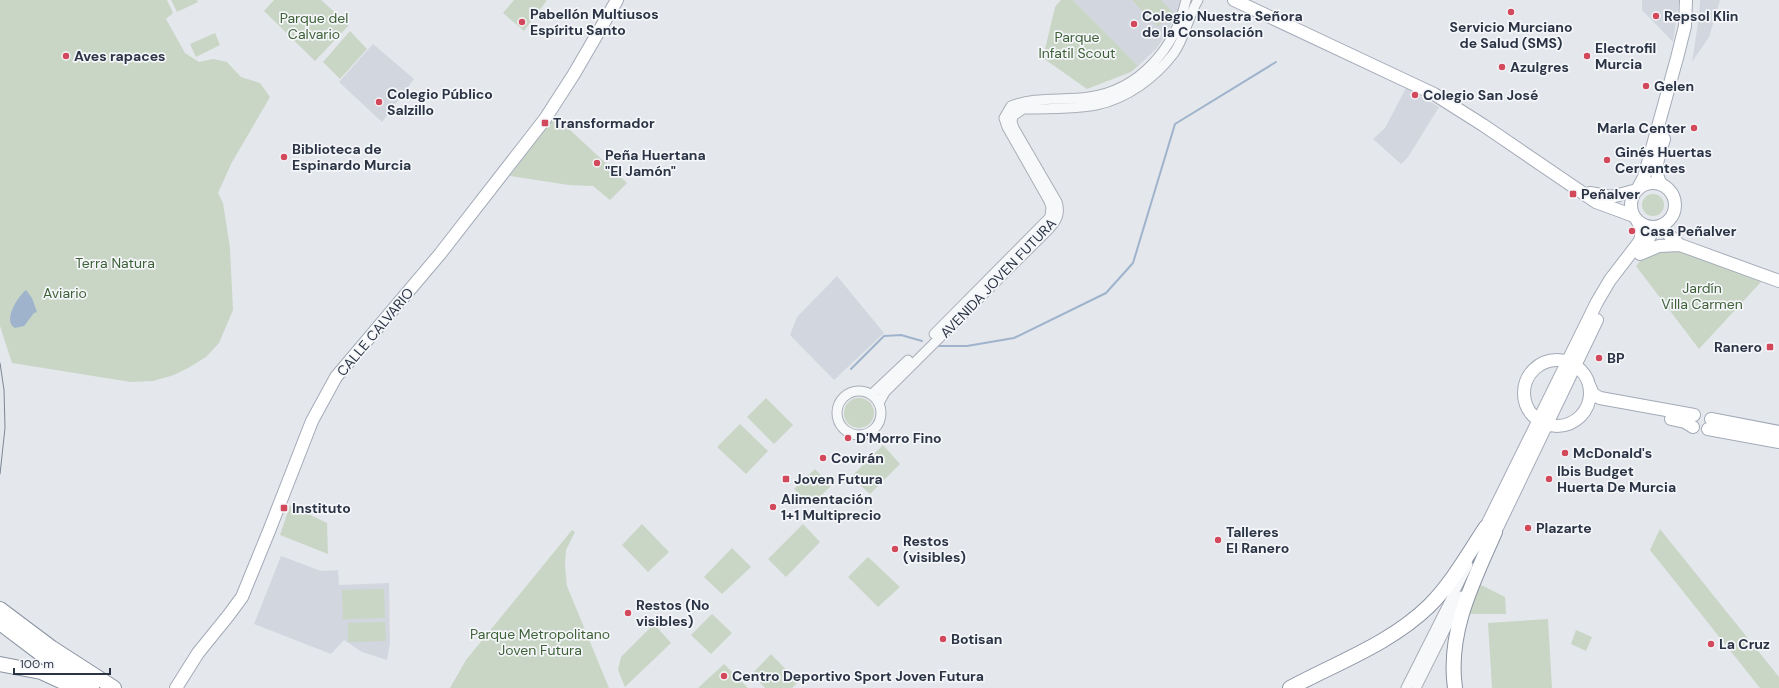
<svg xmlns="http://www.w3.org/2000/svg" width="1779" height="688" font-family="'DM Sans',sans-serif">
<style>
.built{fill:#d2d6de}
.green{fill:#c9d6c5}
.water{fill:#9fb4cc}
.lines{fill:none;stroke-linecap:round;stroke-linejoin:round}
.stream{stroke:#9fb4cc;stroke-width:2}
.minor-casing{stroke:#a9aeb7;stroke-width:11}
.major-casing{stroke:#a3abb8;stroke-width:14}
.highway-casing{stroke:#8b94a3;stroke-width:16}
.minor{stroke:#f7f8fa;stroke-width:9}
.major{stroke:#fff;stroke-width:12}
.highway{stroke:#fff;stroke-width:14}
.tram{stroke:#7d8696;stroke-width:1}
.poi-dot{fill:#d1495b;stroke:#f4f6f9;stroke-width:1.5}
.labels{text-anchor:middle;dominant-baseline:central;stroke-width:3.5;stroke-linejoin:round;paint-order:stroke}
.poi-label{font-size:14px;font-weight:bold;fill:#2b3445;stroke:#f4f6f9;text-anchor:start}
.park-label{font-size:14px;fill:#3f6138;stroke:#f4f6f9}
.street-label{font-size:14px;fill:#2b3445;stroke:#f4f6f9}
</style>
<rect width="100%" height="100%" fill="#e4e7ec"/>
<path class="built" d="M1073,0H1180L1178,12L1165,36L1156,49L1138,66Z
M1642,0H1679L1673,42L1642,10Z
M1700,0H1720L1709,37L1692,62L1699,17Z
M373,44L414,79L382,122L339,82Z
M1406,88L1439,107L1408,157L1401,164L1373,139L1385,128Z
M837,276L884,333L834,380L790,335L797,317Z
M281,556L321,571L338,570L339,585L389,583L390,643L387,660L362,652L344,640L331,654L254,624Z"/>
<path class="green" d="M0,0H167L173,13L166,19L185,53L199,62L213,59L227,62L241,77L260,83L270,97L231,164L218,193L223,203L230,248L233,310L219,343L206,357L188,368L174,375L153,381L131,382L12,363L0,326Z
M171,0H197L198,2L177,12Z
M274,0H321L349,25L315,61L264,11Z
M514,0H547L524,31L503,13Z
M1061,0H1073L1138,66L1131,72L1087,89L1043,58L1055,7Z
M1132,0H1161L1173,12L1158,27Z
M350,31L367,49L340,79L323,62Z
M215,33L220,45L196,57L190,44Z
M555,116L627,183L610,200L593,186L569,185L510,176Z
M1642 205a11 11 0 1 1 22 0a11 11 0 1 1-22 0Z
M1661,249L1684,250L1761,282L1699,349L1636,266L1642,259Z
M766,398L793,425L774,444L747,417Z
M844 413a15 15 0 1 1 30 0a15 15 0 1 1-30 0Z
M740,424L768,451L746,474L717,447Z
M883,445L900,464L870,494L851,477Z
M815,469L831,486L811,505L794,489Z
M290,505L327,523L328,554L280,535Z
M642,524L669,552L648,572L622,545Z
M803,524L820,542L786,577L768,559Z
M1660,529L1779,677V688H1760L1650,550Z
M572,530L575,532L566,550L565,566L567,586L609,688H450L466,660Z
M732,548L751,567L722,594L704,577Z
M868,557L900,587L878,607L848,577Z
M1479,584L1505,597L1506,614H1469Z
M384,589L385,618L343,619L342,590Z
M712,614L732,633L711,654L691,635Z
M1548,619L1552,688H1492L1488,623Z
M385,622L386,641L348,642V623Z
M654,624L671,643L625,687L618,670L621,657Z
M1576,630L1592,637L1586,651L1571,644Z
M771,654L798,682L792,688H765L752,674Z
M724,664L748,688H698Z"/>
<path class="water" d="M26,290L32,298L37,312L34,313L24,326L15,328C2,321 18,296 26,290Z"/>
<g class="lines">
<path class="stream" d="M937,346H967L1014,338L1106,293L1133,263L1175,124L1276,62
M851,369L884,336L901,335L922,341"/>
<g class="minor-casing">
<path id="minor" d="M934,334L1050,217L1051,207L1049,201L1007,127L1004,118L1011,106C1035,96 1064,101 1089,97C1140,90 1175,48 1186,0
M837 413a22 22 0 1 1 44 0a22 22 0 1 1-44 0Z
M872,394L908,360
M879,403L885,392L1038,240C1049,229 1063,219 1057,202L1014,128L1012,122L1013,116L1023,109C1045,109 1075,109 1096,105C1127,99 1156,77 1174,53C1185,37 1188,17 1198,0
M1406,688L1468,565
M1416,688L1462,596"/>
</g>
<g class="major-casing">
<path id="major" d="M1234,0L1434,94L1483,125L1596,202L1634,216
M1631 205a22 22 0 1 1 44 0a22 22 0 1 1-44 0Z
M1662,185C1651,172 1660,153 1664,139
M1637,190L1644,177L1677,58L1685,26L1686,0
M1590,193L1611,197L1637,190
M1657,227L1663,229L1680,245L1779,281
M1644,248L1652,232L1657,227
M1640,254L1659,246L1680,245
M1524 393a33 33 0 1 1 66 0a33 33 0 1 1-66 0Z
M1589,385L1593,394L1600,398L1694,415
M1671,419L1685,422L1693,427
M1711,419L1779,432
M1708,429L1779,442
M1486,527L1597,302L1610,280L1640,241L1642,231L1637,220
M1495,532L1597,320
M176,688L198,653L228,616L242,597L269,531L312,421L336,377L440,254L545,119L574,74L617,0"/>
</g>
<g class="highway-casing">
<path id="highway" d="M0,609L52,648L114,688
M0,623L45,657L92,688
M0,664L41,672L76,688
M1290,688C1336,663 1390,644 1429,606C1452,583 1468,554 1486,527
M1455,688C1447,632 1473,582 1495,532"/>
</g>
<use href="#minor" class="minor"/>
<use href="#major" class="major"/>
<use href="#highway" class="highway"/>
<path class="tram" d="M0,363L4,390L5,428L0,474"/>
</g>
<g class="poi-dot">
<circle cx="1511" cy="12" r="4"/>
<circle cx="1656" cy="16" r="4"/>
<circle cx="522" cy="22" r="4"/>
<circle cx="1134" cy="24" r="4"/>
<circle cx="66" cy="56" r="4"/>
<circle cx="1587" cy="56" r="4"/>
<circle cx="1502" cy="67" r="4"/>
<circle cx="1646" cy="86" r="4"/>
<circle cx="1415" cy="95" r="4"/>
<circle cx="379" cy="102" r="4"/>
<rect x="541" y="119" width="8" height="8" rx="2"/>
<circle cx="1694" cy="128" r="4"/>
<circle cx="284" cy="157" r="4"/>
<circle cx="1607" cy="160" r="4"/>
<circle cx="597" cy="163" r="4"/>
<rect x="1569" y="190" width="8" height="8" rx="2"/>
<circle cx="1632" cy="231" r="4"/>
<rect x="1766" y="343" width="8" height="8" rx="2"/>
<circle cx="1599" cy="358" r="4"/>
<circle cx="848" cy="438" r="4"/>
<circle cx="1565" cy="453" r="4"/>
<circle cx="823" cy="458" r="4"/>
<rect x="782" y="475" width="8" height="8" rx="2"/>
<circle cx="1549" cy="479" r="4"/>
<circle cx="773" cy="507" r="4"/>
<rect x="280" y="504" width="8" height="8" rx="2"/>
<circle cx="1528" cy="528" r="4"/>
<circle cx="1218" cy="540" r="4"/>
<circle cx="895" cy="549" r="4"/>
<circle cx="628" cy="613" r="4"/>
<circle cx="943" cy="639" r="4"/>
<circle cx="1711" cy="644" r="4"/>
<circle cx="724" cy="676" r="4"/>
</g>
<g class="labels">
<g class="poi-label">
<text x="530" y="14">Pabellón Multiusos<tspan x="530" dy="16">Espíritu Santo</tspan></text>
<text x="1142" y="16">Colegio Nuestra Señora<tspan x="1142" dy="16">de la Consolación</tspan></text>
<text x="1664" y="16">Repsol Klin</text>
<text x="1511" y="27" text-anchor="middle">Servicio Murciano<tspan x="1511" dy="16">de Salud (SMS)</tspan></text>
<text x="1595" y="48">Electrofil<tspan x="1595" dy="16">Murcia</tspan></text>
<text x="74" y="56">Aves rapaces</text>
<text x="1510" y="67">Azulgres</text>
<text x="1654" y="86">Gelen</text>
<text x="387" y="94">Colegio Público<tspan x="387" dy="16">Salzillo</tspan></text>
<text x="1423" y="95">Colegio San José</text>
<text x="553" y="123">Transformador</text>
<text x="1686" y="128" text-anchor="end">Marla Center</text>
<text x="292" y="149">Biblioteca de<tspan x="292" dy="16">Espinardo Murcia</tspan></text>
<text x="1615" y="152">Ginés Huertas<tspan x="1615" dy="16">Cervantes</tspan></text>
<text x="605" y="155">Peña Huertana<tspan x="605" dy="16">"El Jamón"</tspan></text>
<text x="1581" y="194">Peñalver</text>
<text x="1640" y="231">Casa Peñalver</text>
<text x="1762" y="347" text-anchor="end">Ranero</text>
<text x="1607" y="358">BP</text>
<text x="856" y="438">D'Morro Fino</text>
<text x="1573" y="453">McDonald's</text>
<text x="831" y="458">Covirán</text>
<text x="1557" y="471">Ibis Budget<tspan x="1557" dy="16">Huerta De Murcia</tspan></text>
<text x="794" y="479">Joven Futura</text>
<text x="781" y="499">Alimentación<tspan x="781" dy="16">1+1 Multiprecio</tspan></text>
<text x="292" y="508">Instituto</text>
<text x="1536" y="528">Plazarte</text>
<text x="1226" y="532">Talleres<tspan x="1226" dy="16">El Ranero</tspan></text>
<text x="903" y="541">Restos<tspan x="903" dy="16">(visibles)</tspan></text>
<text x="636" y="605">Restos (No<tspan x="636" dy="16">visibles)</tspan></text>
<text x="951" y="639">Botisan</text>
<text x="1719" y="644">La Cruz</text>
<text x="732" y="676">Centro Deportivo Sport Joven Futura</text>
</g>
<g class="park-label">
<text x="314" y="18">Parque del<tspan x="314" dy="16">Calvario</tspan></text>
<text x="1077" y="37">Parque<tspan x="1077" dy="16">Infatil Scout</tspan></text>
<text x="115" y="263">Terra Natura</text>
<text x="1702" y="288">Jardín<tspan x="1702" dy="16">Villa Carmen</tspan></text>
<text x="65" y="293">Aviario</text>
<text x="540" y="634">Parque Metropolitano<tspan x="540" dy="16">Joven Futura</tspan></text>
</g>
<g class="street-label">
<text transform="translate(998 278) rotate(-46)">AVENIDA JOVEN FUTURA</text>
<text transform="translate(375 332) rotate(-50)">CALLE CALVARIO</text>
</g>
</g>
<path d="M14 668v6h96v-6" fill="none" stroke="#2b3445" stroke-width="2"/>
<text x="20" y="668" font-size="12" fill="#2b3445" stroke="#f4f6f9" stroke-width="3" paint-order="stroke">100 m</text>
</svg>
